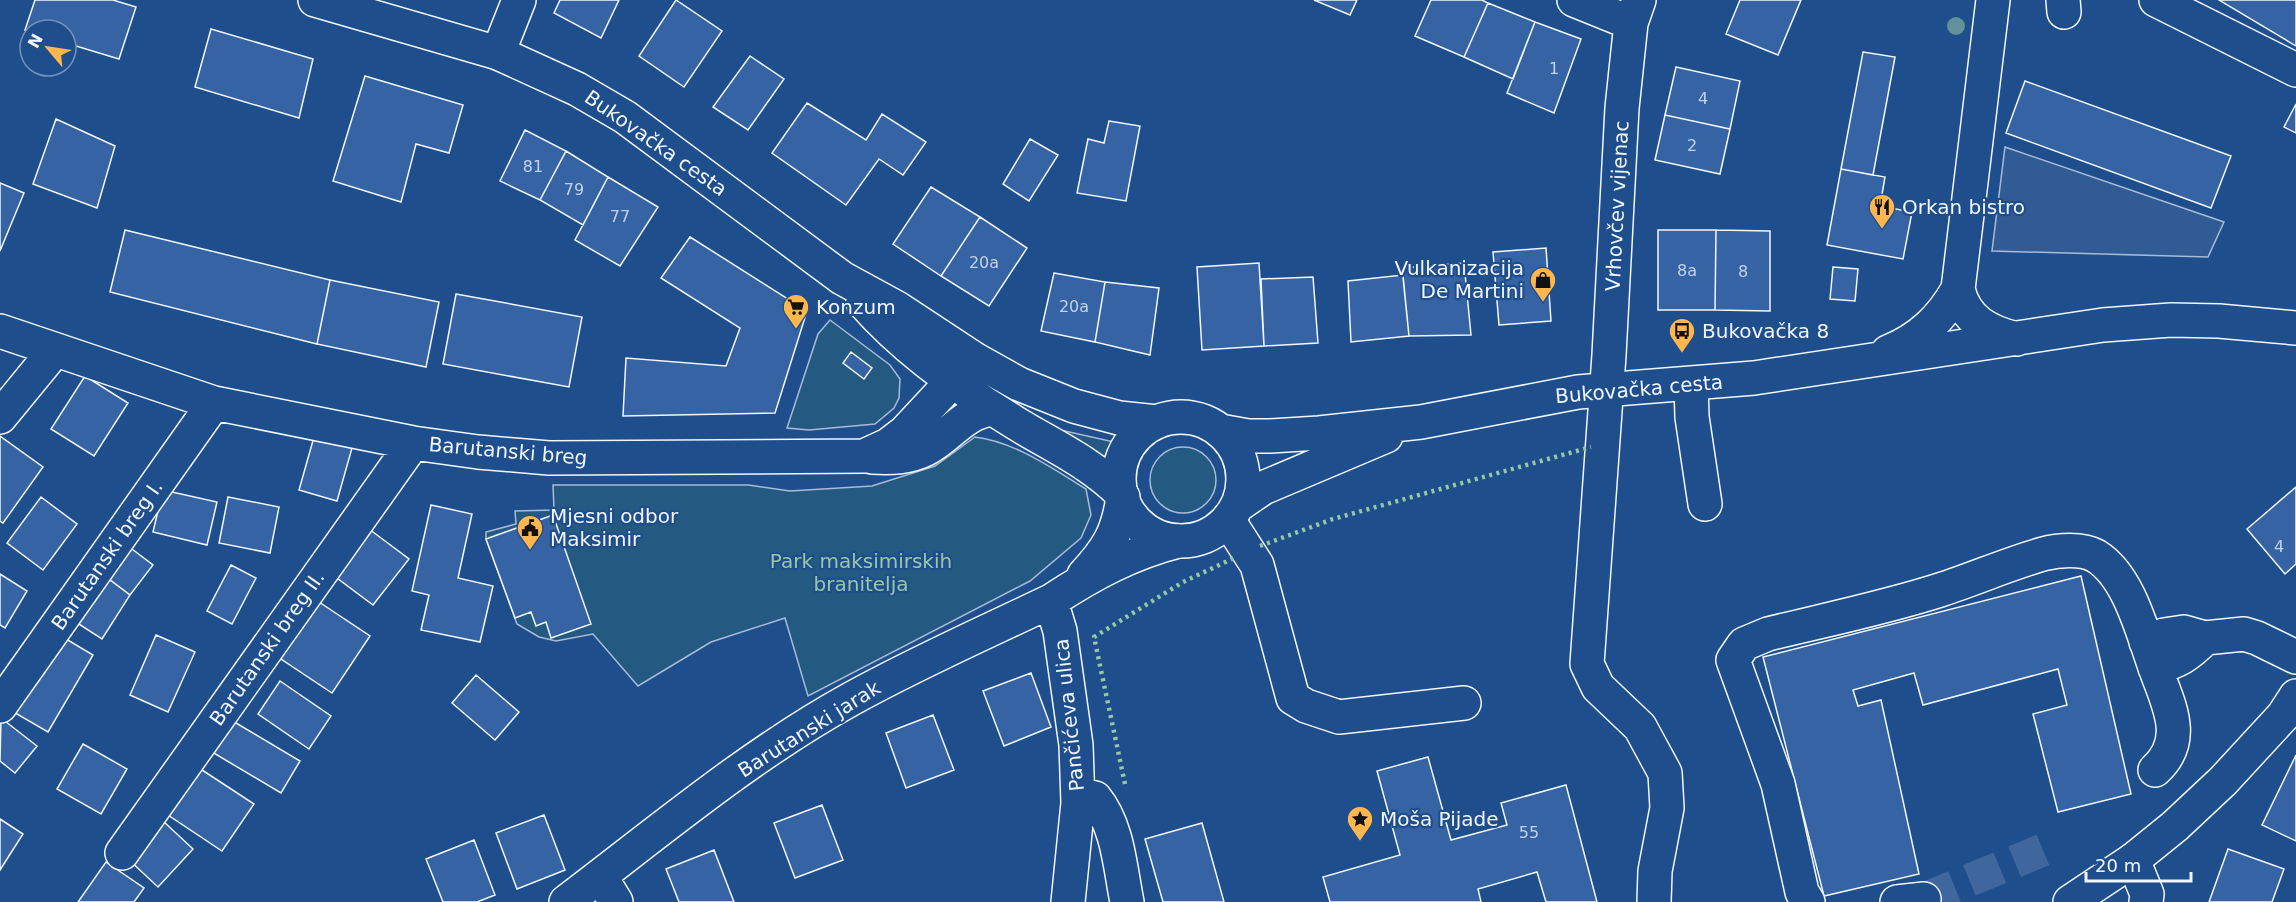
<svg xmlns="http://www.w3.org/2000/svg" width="2296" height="902" font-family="'DejaVu Sans',sans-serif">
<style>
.green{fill:#245a82;stroke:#a8bbd7;stroke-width:1.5}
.parking{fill:#305b95;stroke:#a8bbd7;stroke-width:1.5}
.building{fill:#3563a3;stroke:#f2f6ff;stroke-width:1.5}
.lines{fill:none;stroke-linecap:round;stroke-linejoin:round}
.minor-tunnel{stroke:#3f679d;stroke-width:33;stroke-dasharray:33 16;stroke-linecap:butt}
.minor-casing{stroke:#f2f6ff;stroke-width:36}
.major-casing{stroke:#f2f6ff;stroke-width:36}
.minor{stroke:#1f4e8c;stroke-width:33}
.major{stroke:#1f4e8c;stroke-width:33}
.hedge{stroke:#97c8a6;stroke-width:4.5;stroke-dasharray:3 4.5;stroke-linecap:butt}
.tree{fill:#61919a}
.labels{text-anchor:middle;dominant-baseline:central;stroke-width:4.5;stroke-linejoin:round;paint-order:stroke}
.number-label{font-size:16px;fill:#c3d1e8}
.street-label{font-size:20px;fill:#f2f6ff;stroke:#1f4e8c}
.poi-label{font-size:20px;fill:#f2f6ff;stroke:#1f4e8c;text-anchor:start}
.park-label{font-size:20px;fill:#97c8a6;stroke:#1f4e8c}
</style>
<rect width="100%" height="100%" fill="#1f4e8c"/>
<path class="green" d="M830,320L890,365L900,379L899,398L894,408L875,424L809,430L787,428L818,334Z
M1047,427L1114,442L1105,462Z
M975,437C1015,442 1052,468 1086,489L1091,515L1081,538L1030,581L808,696L785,618L711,642L638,686L593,634L556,641L539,637L517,624L486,539V532L516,524L515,511L554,510L553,485H748L790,491L872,486L935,466Z
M1150 480a33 33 0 1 1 66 0a33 33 0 1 1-66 0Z"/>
<path class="parking" d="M2005,147L2224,222L2208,257L1992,251Z"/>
<path class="building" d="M35,0H113L136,7L119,59L66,43V30H25Z
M560,0H619L601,38L554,13Z
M676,0L722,31L684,87L639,56Z
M1314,0H1357L1350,15Z
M1431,0H1482L1488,3L1464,57L1415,36Z
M1740,0H1801L1778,55L1726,34Z
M2219,0H2296V46Z
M1488,3L1535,22L1513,79L1464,57Z
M1535,22L1581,39L1554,113L1507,93Z
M211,29L313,59L299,118L195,87Z
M1863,52L1895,57L1873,175L1841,169Z
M750,56L784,79L748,130L713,107Z
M1676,67L1740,81L1730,129L1665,115Z
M365,76L463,105L449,153L416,144L401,202L333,181Z
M2025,81L2231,156L2211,208L2006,133Z
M807,103L866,140L882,114L926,142L903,175L879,159L846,205L772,153Z
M2296,104V133L2284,127Z
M1665,115L1730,129L1720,174L1655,160Z
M56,119L115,146L97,208L33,184Z
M1109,121L1140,126L1126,201L1077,193L1088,139L1104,143Z
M525,130L566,151L540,200L500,181Z
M1030,139L1058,155L1029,201L1003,184Z
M566,151L608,177L583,225L540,200Z
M1841,169L1885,177L1880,206L1912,212L1903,259L1827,245Z
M608,177L658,207L620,266L575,240Z
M0,183L24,193L0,251Z
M931,187L980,217L941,276L893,244Z
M980,217L1027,248L989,306L941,276Z
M125,230L330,280L317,344L110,292Z
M1658,230H1716L1715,310H1658Z
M1716,230L1770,231V311L1715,310Z
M690,237L807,311L775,413L623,416L626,358L726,366L740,328L661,278Z
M1546,248L1551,321L1499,325L1493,252Z
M1259,263L1264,346L1202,350L1197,267Z
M1464,263L1471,335L1409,336L1402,268Z
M1833,267L1858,269L1855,301L1830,299Z
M1054,273L1105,282L1095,342L1041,331Z
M1403,275L1409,336L1351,342L1348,281Z
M1313,277L1318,343L1264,346L1261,279Z
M330,280L439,302L426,367L317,344Z
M1105,282L1159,288L1150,355L1095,342Z
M456,294L582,317L569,387L443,364Z
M851,352L872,368L864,379L843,363Z
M85,376L128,403L94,456L51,429Z
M0,436L43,467L3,523L0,521Z
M314,437L352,448L337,501L299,490Z
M2296,487V564L2285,574L2247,529Z
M163,490L217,502L207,545L153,532Z
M41,497L77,524L43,570L7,543Z
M228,497L279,507L270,553L219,543Z
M431,505L472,514L458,578L493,586L480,642L421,630L429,595L412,591Z
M553,515L591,624L551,638L546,622L536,626L531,612L515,618L486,539Z
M369,529L409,559L373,605L333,575Z
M124,543L153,565L130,595L101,573Z
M231,565L256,578L232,624L207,611Z
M101,573L130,595L102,639L71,619Z
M0,574L27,591L5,628L0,625Z
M2081,576L2131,794L2058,812L2033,714L2067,705L2058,669L1923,705L1914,673L1853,690L1858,706L1881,700L1919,874L1824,896L1763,657Z
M316,600L370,636L332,693L278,657Z
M56,633L93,655L48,732L10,710Z
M156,635L195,652L168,712L130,695Z
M1031,673L1051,727L1004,746L983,691Z
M476,675L519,712L495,740L452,703Z
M280,681L331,716L309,749L258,714Z
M933,715L954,770L906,788L886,733Z
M1,718L37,746L15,773L0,761Z
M231,720L300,761L281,793L212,752Z
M83,744L127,769L101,814L57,789Z
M2296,755V841L2262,825Z
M1428,757L1451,840L1507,825L1501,803L1566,785L1597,902H1546L1537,872L1478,889L1481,902H1330L1323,877L1400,855L1377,771Z
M196,766L254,804L222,851L165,813Z
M822,805L843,860L795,878L774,823Z
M544,815L565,870L517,889L496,833Z
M0,819L23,834L0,870Z
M163,821L193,849L158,887L128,859Z
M1202,823L1224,902H1163L1145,839Z
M474,840L495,895L477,902H443L426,859Z
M2228,849L2284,869L2272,902H2209Z
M714,850L734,902H679L666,869Z
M106,862L144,888L134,902H78Z"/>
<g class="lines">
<path class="minor-tunnel" d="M1924,899L2043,850"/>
<g class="minor-casing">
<path id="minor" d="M1574,0L1631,23
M1639,0L1631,23L1622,108L1609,355L1587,664L1598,687L1640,727L1665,773L1667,808L1655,871L1654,902
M2063,0L2064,12
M2156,0L2296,70
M498,53L519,0
M0,331L214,403L413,443L478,452L549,458L864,456L888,445L905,432L960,373L975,370
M1691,384L1692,417L1705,504
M0,417L55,350
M872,457C890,458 909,458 926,449C952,435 962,413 993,409
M1228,520L1257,565L1293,698L1306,706L1339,717L1464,703
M1084,575C1108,549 1118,533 1123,497
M1051,601L1060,631L1076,745L1078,803L1068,902
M2146,642L2164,635L2184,632L2205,638L2244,634L2257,638L2296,657
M2155,668C2178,661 2188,656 2205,638
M0,706L214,403
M1078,794L1095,798C1118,826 1120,867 1127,902
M122,853L413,443
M2133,860L2147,894L2146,902
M600,876L616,902
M566,902C657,833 751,754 851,699C916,663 984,633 1051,601C1092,574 1131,553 1178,541
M1808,902L1802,892L1778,784L1733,660L1744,644L1768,634C1825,620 1884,608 1940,590C1974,579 2008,564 2043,554C2058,550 2082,548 2096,556C2130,577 2143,635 2156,670C2169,706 2188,740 2155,770
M1897,902L1924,899"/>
</g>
<g class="major-casing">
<path id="major" d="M315,0L498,53L577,89L625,117L842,278L897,308L976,360L1019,384L1074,406L1119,418L1157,422
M1993,0L1958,289C1965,320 1988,332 2017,339
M863,302C905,350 960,389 1014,422C1051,445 1090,462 1121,493
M1888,352C1920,339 1941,319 1958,289
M1119 479a62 62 0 1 1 124 0a62 62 0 1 1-124 0Z
M1220,431L1248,436H1270L1319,433L1421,422L1578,392L1754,378L2103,325L2171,320L2219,321L2296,328
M1238,505L1263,488L1386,436
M2070,902L2133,860L2175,826L2223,781L2283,716L2296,696"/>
</g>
<use href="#minor" class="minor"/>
<use href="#major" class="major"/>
<path class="hedge" d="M1260,546L1333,519L1591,447
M1125,784L1094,637L1183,582L1234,558"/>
</g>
<circle class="tree" cx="1956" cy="26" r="9"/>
<defs>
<g id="restaurant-pin" transform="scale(1.35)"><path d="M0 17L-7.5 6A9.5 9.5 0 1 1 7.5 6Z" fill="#ffb74d" stroke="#1f4e8c"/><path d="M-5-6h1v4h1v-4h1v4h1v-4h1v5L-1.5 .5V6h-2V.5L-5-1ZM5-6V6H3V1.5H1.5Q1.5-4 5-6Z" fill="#111"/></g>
<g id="shop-pin" transform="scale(1.35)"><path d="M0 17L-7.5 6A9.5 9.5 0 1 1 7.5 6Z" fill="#ffb74d" stroke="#1f4e8c"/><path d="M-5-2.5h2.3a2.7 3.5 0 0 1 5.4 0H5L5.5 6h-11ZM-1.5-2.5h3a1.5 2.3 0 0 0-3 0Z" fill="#111"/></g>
<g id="supermarket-pin" transform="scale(1.35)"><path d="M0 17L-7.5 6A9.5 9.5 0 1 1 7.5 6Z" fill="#ffb74d" stroke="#1f4e8c"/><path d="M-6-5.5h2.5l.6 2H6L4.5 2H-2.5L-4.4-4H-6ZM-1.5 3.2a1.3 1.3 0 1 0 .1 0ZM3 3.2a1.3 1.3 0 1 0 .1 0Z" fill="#111"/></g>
<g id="bus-pin" transform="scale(1.35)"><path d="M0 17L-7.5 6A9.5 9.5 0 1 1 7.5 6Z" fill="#ffb74d" stroke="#1f4e8c"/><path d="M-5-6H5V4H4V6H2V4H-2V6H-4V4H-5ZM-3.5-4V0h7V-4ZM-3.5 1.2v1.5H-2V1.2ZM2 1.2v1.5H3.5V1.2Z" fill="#111"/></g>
<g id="civic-pin" transform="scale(1.35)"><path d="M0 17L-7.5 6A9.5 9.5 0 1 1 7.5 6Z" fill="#ffb74d" stroke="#1f4e8c"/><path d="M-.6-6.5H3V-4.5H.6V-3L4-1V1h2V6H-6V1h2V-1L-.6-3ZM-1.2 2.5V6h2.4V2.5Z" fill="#111"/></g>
<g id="sight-pin" transform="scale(1.35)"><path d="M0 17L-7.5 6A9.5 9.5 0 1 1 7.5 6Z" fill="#ffb74d" stroke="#1f4e8c"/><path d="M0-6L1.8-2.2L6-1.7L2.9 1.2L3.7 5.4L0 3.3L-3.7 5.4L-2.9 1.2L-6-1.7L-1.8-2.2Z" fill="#111"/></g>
</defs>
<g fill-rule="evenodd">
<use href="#restaurant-pin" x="1882" y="207"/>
<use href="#shop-pin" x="1543" y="280"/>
<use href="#supermarket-pin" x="796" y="307"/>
<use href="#bus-pin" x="1682" y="331"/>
<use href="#civic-pin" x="530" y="528"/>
<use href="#sight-pin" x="1360" y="819"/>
</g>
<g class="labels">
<g class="number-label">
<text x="1554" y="68">1</text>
<text x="1703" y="98">4</text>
<text x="1692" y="145">2</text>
<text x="533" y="166">81</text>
<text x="574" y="189">79</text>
<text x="620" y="216">77</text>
<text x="984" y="262">20a</text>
<text x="1687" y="270">8a</text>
<text x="1743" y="271">8</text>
<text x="1074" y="306">20a</text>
<text x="2279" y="546">4</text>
<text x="1529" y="832">55</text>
</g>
<g class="street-label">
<text transform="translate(656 143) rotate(35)">Bukovačka cesta</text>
<text transform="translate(1617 206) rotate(-87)">Vrhovčev vijenac</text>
<text transform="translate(1639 389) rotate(-5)">Bukovačka cesta</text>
<text transform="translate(508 451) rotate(5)">Barutanski breg</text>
<text transform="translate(107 555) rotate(-55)">Barutanski breg I.</text>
<text transform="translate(267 648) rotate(-55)">Barutanski breg II.</text>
<text transform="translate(1069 715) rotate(-96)">Pančićeva ulica</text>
<text transform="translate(809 729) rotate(-32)">Barutanski jarak</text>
</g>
<g class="poi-label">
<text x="1902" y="207">Orkan bistro</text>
<text x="1524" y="268" text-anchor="end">Vulkanizacija<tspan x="1524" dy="23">De Martini</tspan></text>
<text x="816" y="307">Konzum</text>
<text x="1702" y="331">Bukovačka 8</text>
<text x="550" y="516">Mjesni odbor<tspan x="550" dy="23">Maksimir</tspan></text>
<text x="1380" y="819">Moša Pijade</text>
</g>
<g class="park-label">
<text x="861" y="561">Park maksimirskih<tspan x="861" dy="23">branitelja</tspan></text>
</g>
</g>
<g transform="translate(48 48) rotate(299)"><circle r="28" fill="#1f4e8c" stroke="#7391ba" stroke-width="1.5"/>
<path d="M0-4.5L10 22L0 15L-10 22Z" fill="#ffb74d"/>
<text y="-9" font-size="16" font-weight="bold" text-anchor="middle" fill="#f2f6ff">N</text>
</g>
<path d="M2086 872v9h105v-9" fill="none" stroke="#f2f6ff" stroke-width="3"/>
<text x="2095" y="872" font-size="18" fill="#f2f6ff" stroke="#1f4e8c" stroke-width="4.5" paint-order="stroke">20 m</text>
</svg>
